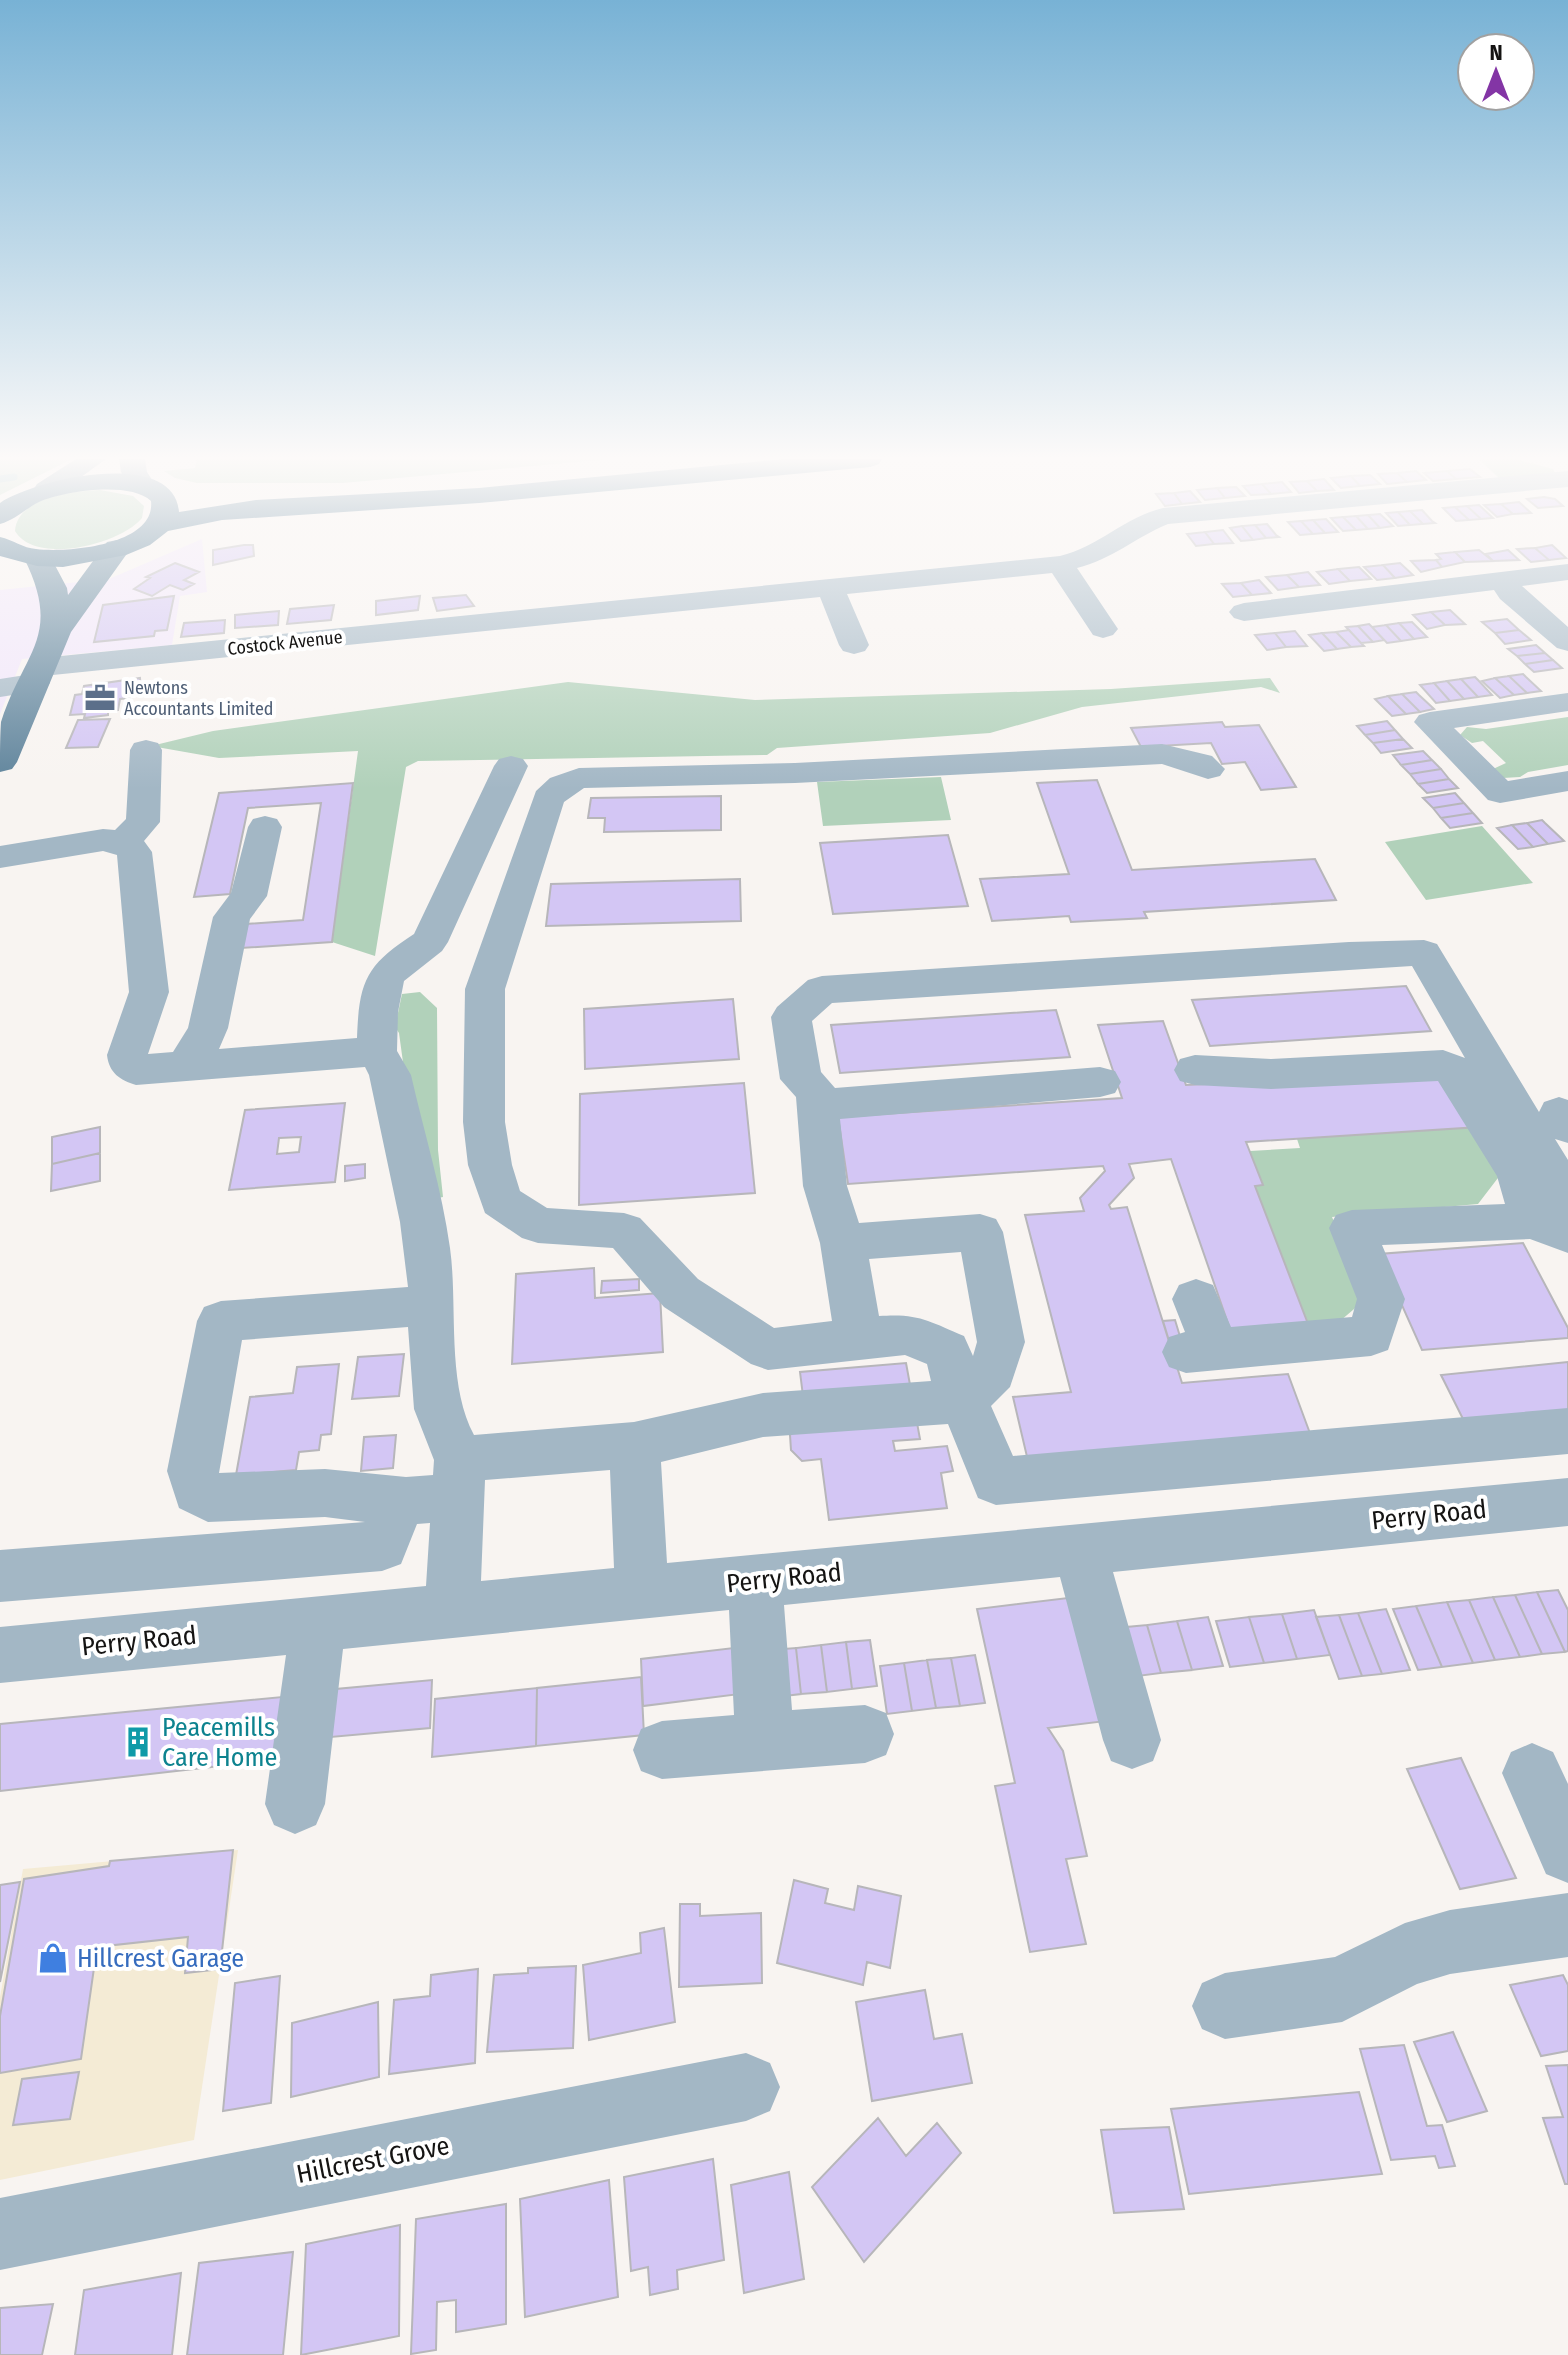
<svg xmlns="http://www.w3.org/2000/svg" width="1568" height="2355" font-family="'Fira Sans Condensed',sans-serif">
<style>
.commercial{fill:#f1e6fb}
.industrial{fill:#f4ebd5}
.green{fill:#b1d1ba}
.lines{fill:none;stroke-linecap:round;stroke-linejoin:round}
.stream{stroke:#70afb8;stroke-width:7}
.building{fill:#d3c6f4;stroke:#b7b6ba;stroke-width:2;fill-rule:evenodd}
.minor{fill:#a3b7c5;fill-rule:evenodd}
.major{fill:#5e839b;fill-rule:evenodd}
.highway{fill:#44708c;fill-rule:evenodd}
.labels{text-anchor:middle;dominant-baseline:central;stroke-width:8;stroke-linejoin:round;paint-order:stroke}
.far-street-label{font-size:18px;fill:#151413;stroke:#fff}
.far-service-label{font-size:18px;fill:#4e5e75;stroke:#fff;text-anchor:start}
.near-street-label{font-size:26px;fill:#151413;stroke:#fff}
.near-culture-label{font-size:26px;fill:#0d838f;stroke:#fff;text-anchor:start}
.near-shop-label{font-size:26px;fill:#366cbe;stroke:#fff;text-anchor:start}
</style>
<rect width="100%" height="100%" fill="#f8f4f1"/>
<path class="commercial" d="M202,539L207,592L180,596L172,645L22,659L0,714V590L109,579Z"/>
<path class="industrial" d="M238,1850L194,2140L0,2180V1997L23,1869Z"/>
<path class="green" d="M0,459H72L0,495Z
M197,459H611L343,483H197L175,478L164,471L195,468Z
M1479,459H1515L1553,469L1555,473L1501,480Z
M100,490L133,496L144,506L142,518C121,544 36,566 15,531C17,497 74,491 100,490Z
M1270,678L1280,693L1261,687L1082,707L990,733L777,748L767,755L418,761L406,767L375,956L332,942L358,751L219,758L151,746L213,731L568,682L755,700L1111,689Z
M1568,717V765L1528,772L1520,777L1503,778L1493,769L1506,763L1483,741L1472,743L1460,735L1467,727L1486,729Z
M941,777L951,820L823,826L817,782Z
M1482,826L1533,883L1426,900L1385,842Z
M420,992L437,1008L438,1150L443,1197L422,1201L399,1033L395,1027L402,994Z
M1475,1127L1501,1174L1478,1204L1332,1217L1367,1298L1340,1321L1308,1323L1255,1186L1263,1185L1250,1151L1300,1148L1297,1139Z"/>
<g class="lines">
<path class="stream" d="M0,479L14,477"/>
</g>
<path class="building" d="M1470,469L1480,477L1456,479L1447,471Z
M1416,471L1426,480L1407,482L1397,473Z
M1447,471L1456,479L1433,481L1424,473Z
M1397,473L1407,482L1387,484L1378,474Z
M1370,475L1380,484L1360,486L1351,476Z
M1351,476L1360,486L1341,488L1331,478Z
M1324,479L1334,490L1317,491L1307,481Z
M1307,481L1317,491L1299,493L1290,482Z
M1282,482L1291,492L1271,494L1262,484Z
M1262,484L1271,494L1251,495L1243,486Z
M1236,487L1245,496L1225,498L1217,488Z
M1217,488L1225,498L1205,500L1197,490Z
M1190,491L1200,502L1182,504L1174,493Z
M1174,493L1182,504L1165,506L1156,494Z
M1544,497L1555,499L1563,506L1538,508L1527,499Z
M1519,502L1531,513L1513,514L1501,504Z
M1501,504L1513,514L1497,517L1484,505Z
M1479,505L1493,518L1481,519L1467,506Z
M1467,506L1481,519L1469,520L1455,507Z
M1455,507L1469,520L1456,521L1443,508Z
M1422,510L1432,521L1435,523L1423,524L1410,511Z
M1410,511L1423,524L1410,525L1398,512Z
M1398,512L1410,525L1398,526L1386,513Z
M1380,514L1393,526L1380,528L1368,515Z
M1368,515L1380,528L1368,529L1356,516Z
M1356,516L1368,529L1356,530L1343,517Z
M1343,517L1356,530L1343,531L1331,518Z
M1326,519L1338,532L1325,533L1313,520Z
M1313,520L1325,533L1313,534L1301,521Z
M1301,521L1313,534L1300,535L1288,522Z
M1267,524L1276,535L1279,537L1266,538L1255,525Z
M1255,525L1266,538L1253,540L1242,526Z
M1242,526L1253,540L1241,541L1230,528Z
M1223,530L1233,543L1214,544L1205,532Z
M1205,532L1214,544L1196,546L1187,534Z
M244,545H253L254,556L213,565V550Z
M1552,545L1566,558L1549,560L1535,548Z
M1535,548L1549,560L1531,562L1517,549Z
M1479,550L1493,561L1465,562L1455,552Z
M1508,550L1519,560L1493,561L1486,554Z
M1455,552L1465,562L1442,567L1436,560L1441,559L1436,554Z
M1436,560L1442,567L1421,572L1411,561Z
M175,563L199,572L184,580L194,584L183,590L170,585L152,596L134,589L150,578L146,577Z
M1400,563L1413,575L1395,578L1383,565Z
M1383,565L1395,578L1377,580L1364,567Z
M1359,567L1371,579L1350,581L1338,569Z
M1338,569L1350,581L1329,584L1317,572Z
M1308,572L1320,585L1299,587L1287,575Z
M1287,575L1299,587L1278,590L1266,577Z
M1259,580L1271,593L1252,595L1241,583Z
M1241,583L1252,595L1233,597L1222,584Z
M466,595L474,606L437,611L433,598Z
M174,596L167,630L155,631L154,636L94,642L103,605Z
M420,596L418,610L376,615V601Z
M334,605L331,620L287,624L290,609Z
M1450,610L1465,624L1445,625L1431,612Z
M279,611L278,625L235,628V615Z
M1431,612L1445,625L1427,629L1413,615Z
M1507,619L1519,630L1495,633L1482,622Z
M225,620L224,633L181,637L184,623Z
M1412,622L1427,637L1414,639L1399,623Z
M1399,623L1414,639L1401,641L1386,625Z
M1369,624L1372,627L1384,640L1373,642L1358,626Z
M1386,625L1401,641L1387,643L1372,627Z
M1358,626L1373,642L1361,643L1346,627Z
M1349,630L1361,643L1364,646L1351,647L1336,632Z
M1519,630L1531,640L1505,644L1495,633Z
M1295,631L1307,646L1286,647L1275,633Z
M1336,632L1351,647L1337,649L1322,633Z
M1275,633L1286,647L1267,650L1255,635Z
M1322,633L1337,649L1324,651L1309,635Z
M1536,645L1545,653L1517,656L1508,649Z
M1545,653L1553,660L1525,664L1517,656Z
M1553,660L1562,668L1534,672L1525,664Z
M1523,674L1526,677L1541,691L1527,693L1509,676Z
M1509,676L1527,693L1514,695L1495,678Z
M1475,677L1478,680L1492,695L1478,697L1461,679Z
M140,678L141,690L132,691L130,698L120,699L118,710L108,711V715L84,718L85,714L70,715L75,695L82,694L84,686Z
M1495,678L1514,695L1500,698L1482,681Z
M1461,679L1478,697L1464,699L1447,681Z
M1447,681L1464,699L1450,701L1434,683Z
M1434,683L1450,701L1436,703L1420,685Z
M1416,692L1419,695L1434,709L1420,712L1402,694Z
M1402,694L1420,712L1406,714L1388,696Z
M1388,696L1406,714L1392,716L1375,699Z
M110,719L98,747L66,748L78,720Z
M1387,721L1395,730L1365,735L1357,726Z
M1222,722L1225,727L1259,725L1296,787L1261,790L1245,762L1222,764L1211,743L1141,747L1131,728Z
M1395,730L1403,739L1373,743L1365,735Z
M1403,739L1412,748L1381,753L1373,743Z
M1423,751L1432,760L1401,765L1393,755Z
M1432,760L1441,769L1410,774L1401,765Z
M1441,769L1449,779L1418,784L1410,774Z
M1449,779L1458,788L1427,793L1418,784Z
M1097,780L1132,870L1315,859L1336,900L1144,912L1147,918L1071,922L1069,916L992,921L980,879L1069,874L1037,783Z
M353,783L332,942L241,948L246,924L303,920L321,803L248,808L230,894L194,897L219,793Z
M1455,793L1464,803L1433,808L1423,798Z
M721,796V830L604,832L605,818H588L591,798Z
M1464,803L1473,813L1441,818L1433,808Z
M1473,813L1482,823L1450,828L1441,818Z
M1542,820L1545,823L1564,841L1548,844L1527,823Z
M1527,823L1548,844L1533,847L1512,825Z
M1512,825L1533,847L1518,849L1497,828Z
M948,835L968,906L833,914L820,843Z
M740,879L741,921L546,926L551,884Z
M1406,986L1431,1031L1210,1046L1192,1000Z
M733,999L739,1059L585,1069L584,1009Z
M1056,1010L1070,1057L840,1073L831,1025Z
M1163,1021L1186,1085L1450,1073L1479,1127L1246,1142L1263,1185L1255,1186L1310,1329L1232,1335L1171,1159L1129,1164L1134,1178L1109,1205L1111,1209L1127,1207L1182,1383L1288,1374L1311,1436L1028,1461L1013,1397L1071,1392L1025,1215L1084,1211L1080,1198L1105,1171L1103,1166L848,1184L838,1117L1122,1098L1098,1025Z
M744,1083L755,1193L579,1205L580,1094Z
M345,1103L335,1182L229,1190L245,1110ZM301,1137L299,1152L277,1154L279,1138Z
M100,1127V1153L52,1164V1137Z
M100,1153V1181L51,1191L52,1164Z
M365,1164V1178L345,1181V1166Z
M1523,1243L1568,1328V1338L1422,1350L1379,1254Z
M594,1268L595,1298L660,1293L663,1352L512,1364L516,1274Z
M639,1279V1290L601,1293L602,1281Z
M1175,1320L1182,1343L1170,1344L1163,1321Z
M404,1354L399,1396L352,1399L358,1357Z
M1568,1362V1411L1464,1421L1441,1375Z
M906,1363L920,1439L893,1441L895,1451L947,1446L953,1471L941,1473L947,1508L829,1520L821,1459L802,1461L791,1450L790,1435L798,1429L807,1428L800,1372Z
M339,1364L331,1434L321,1435L319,1450L299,1452L296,1470L236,1475L250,1397L293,1393L297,1367Z
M396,1435L393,1468L361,1471L364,1437Z
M1558,1590L1568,1610V1651L1565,1652L1537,1592Z
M1537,1592L1565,1652L1542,1654L1515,1595Z
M1515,1595L1542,1654L1520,1657L1493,1597Z
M1076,1597L1106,1721L1048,1728L1063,1751L1087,1856L1066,1859L1086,1944L1030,1952L995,1786L1015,1783L977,1609Z
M1493,1597L1520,1657L1495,1660L1469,1600Z
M1469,1600L1495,1660L1473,1663L1447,1602Z
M1447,1602L1473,1663L1442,1667L1416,1606Z
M1416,1606L1442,1667L1418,1670L1393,1609Z
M1386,1609L1410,1670L1382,1674L1358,1613Z
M1314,1610L1330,1655L1297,1659L1282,1614Z
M1358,1613L1382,1674L1362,1676L1339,1615Z
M1282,1614L1297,1659L1264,1663L1249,1617Z
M1339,1615L1362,1676L1339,1679L1316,1617Z
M1208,1617L1223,1666L1192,1670L1177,1621Z
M1249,1617L1264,1663L1230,1667L1216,1621Z
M1177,1621L1192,1670L1161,1673L1147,1625Z
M1147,1625L1161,1673L1130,1677L1116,1628Z
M870,1640L877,1686L852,1689L846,1642Z
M846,1642L852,1689L827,1692L821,1645Z
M821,1645L827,1692L801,1694L796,1648Z
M742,1647L748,1693L643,1706L641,1659Z
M796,1648L801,1694L776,1697L771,1650Z
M975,1655L985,1703L960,1706L951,1658Z
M951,1658L960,1706L936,1708L927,1660Z
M927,1660L936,1708L912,1711L904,1663Z
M904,1663L912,1711L887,1714L880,1666Z
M641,1677L644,1735L536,1746L537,1688Z
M432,1680L430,1728L320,1738L325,1690Z
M537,1688L536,1746L432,1757L435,1699Z
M282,1697L274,1760L0,1791V1724Z
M1461,1758L1516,1878L1460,1889L1407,1769Z
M233,1850L220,1969L185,1973L188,1937L97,1947L81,2059L0,2073V2016L24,1879L109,1866L110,1861Z
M794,1880L828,1889L825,1903L854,1910L858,1886L901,1896L890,1968L867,1962L863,1985L777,1963Z
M20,1882L0,1982V1885Z
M680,1904H700V1916L761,1913L762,1983L679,1987Z
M664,1928L675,2022L589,2040L583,1965L641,1953L640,1933Z
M576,1966L573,2048L487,2052L494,1975L528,1973V1968Z
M478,1969L475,2063L389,2074L394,2000L430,1996L431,1975Z
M1563,1975L1568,1985V2051L1541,2056L1510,1985Z
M280,1976L271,2103L223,2111L235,1983Z
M925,1990L934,2039L962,2034L972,2083L872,2101L856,2002Z
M378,2002L379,2077L291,2097L292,2023Z
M1453,2032L1487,2111L1447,2122L1414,2042Z
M1404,2045L1427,2126L1442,2125L1455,2166L1439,2168L1435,2156L1391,2160L1360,2049Z
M1568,2065V2184H1565L1543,2118L1563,2117L1546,2066Z
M79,2072L70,2119L13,2125L22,2079Z
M1359,2092L1382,2174L1189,2194L1171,2109Z
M878,2118L906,2156L937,2123L961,2153L864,2262L812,2187Z
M1169,2127L1184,2209L1114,2213L1101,2130Z
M713,2159L724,2260L677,2270L678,2289L650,2295L648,2267L631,2271L624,2177Z
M789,2172L804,2279L744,2293L731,2185Z
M609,2180L618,2297L525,2317L520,2199Z
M506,2204V2324L456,2332V2300L437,2302L436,2350L411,2354L416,2219Z
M400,2225L399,2336L301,2355L306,2244Z
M293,2252L283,2355H187L199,2263Z
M181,2273L172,2355H75L84,2290Z
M53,2304L42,2355H0V2308Z"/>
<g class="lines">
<path class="minor" d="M1568,471V487L1168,524C1136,537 1111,560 1077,568L1118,629L1113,635L1103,638L1093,635L1052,573L847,594L869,645L865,651L854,654L843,651L839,645L820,597L43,676L50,683L45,690L0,697V679L32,674L26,667L30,660L41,658L1060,556C1098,547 1125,517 1163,508Z
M1568,564V580L1522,586L1568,627V651L1557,648L1500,599L1494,590L1244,621L1234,618L1229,612L1234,606L1244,603Z
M1568,693V711L1454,728L1508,781L1568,771V791L1500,803L1488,800L1414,722L1419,715L1430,712Z
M146,740L158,743L162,750L160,822L144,841L152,852L169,992L148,1054L173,1052L188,1028L213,917L231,893L248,827L253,819L265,816L277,819L282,827L267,896L250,919L228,1028L219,1049L357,1038C359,981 366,965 414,934L494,766L499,759L511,756L523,759L528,766L448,942L442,951L404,981L398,1012L397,1051L411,1075C424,1132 442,1190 450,1248C458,1305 446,1383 474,1435L634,1422L763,1393L931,1381L927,1364L905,1355L768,1370L751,1364L664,1307L613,1248L538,1243L522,1238L485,1213L468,1165L463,1122L465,989L536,791L550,778L579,768L795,763L1162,744L1212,756L1225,769L1220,776L1208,779L1162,764L795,783L584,788L564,802L505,989V1122L512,1165L520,1191L547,1208L624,1213L640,1218L698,1279L774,1328L832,1321L820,1243L803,1186L796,1097L780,1079L771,1017L777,1007L808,980L822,976L1349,942L1424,940L1437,944L1539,1112L1544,1102L1559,1097L1568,1100V1143L1555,1139L1568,1160V1253L1530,1239L1382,1245L1405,1299L1388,1350L1371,1356L1186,1373L1169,1367L1162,1352L1169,1337L1185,1332L1172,1299L1179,1285L1196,1279L1213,1285L1231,1327L1352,1317L1357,1299L1329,1228L1336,1215L1352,1210L1505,1204L1497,1176L1438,1081L1271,1089L1195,1085L1180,1081L1174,1070L1180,1059L1195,1055L1271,1059L1443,1050L1465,1058L1412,966L832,1003L812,1021L821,1072L835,1088L1100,1067L1115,1071L1121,1082L1115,1093L1100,1097L840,1119L847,1186L859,1223L980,1214L996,1219L1003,1232L1025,1342L1010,1387L991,1406L1013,1456L1568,1408V1454L996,1505L978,1498L948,1424L763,1437L661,1462L667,1563L1568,1478V1526L1113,1572L1161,1740L1153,1761L1132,1769L1111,1761L1103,1740L1060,1577L784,1605L792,1710L865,1705L886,1713L894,1734L886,1755L865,1763L662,1779L641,1771L633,1750L641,1729L662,1721L734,1715L729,1610L343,1649L325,1804L316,1825L295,1834L274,1825L265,1804L286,1655L0,1683V1627L426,1586L430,1523L417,1524L401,1564L382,1571L0,1602V1550L365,1522L325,1517L208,1522L179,1508L167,1471L197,1321L204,1307L221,1301L408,1287L400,1222L369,1075L365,1067L136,1085C120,1080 109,1073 107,1055L129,992L117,855L103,851L0,868V846L103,829L115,830L126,819L130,750L134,743ZM961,1252L977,1342L973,1356L964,1336C929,1321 918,1313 879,1316L869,1259ZM408,1327L414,1409L434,1460L433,1475L406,1477L325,1469L219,1473L242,1340ZM610,1470L614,1568L481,1581L485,1480Z
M1532,1743L1553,1752L1568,1784V1883L1546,1874L1502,1773L1511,1752Z
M1568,1893V1957L1450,1974L1417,1984L1342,2022L1225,2039L1202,2029L1192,2006L1202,1983L1225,1973L1335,1957L1405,1923L1450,1910Z
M746,2053L770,2063L780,2087L770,2111L746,2121L0,2270V2198Z"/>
<path class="major" d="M76,459H106L55,496H37L33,490L37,484Z
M119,459H145L147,472L156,486L152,492H134L121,472Z
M117,540L127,542L131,548L71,632L17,762L12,769L0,772C0,757 0,736 1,722C24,651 63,637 24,558L28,552L38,550L48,552L67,588L68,595L107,542Z"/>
<path class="highway" d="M784,459H882L879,464L870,467L479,503L222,520L168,531L150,545L126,555L63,567L37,566L0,556V537C13,540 23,548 36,549C68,553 156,545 151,501C130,481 64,491 39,502C25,509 15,520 0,524V503C35,479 174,447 179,512L256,500L479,488Z"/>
</g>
<linearGradient id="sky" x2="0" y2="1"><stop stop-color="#78b2d5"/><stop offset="0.58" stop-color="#fcfaf9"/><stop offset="1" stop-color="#fcfaf9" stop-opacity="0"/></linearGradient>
<rect width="1568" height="789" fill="url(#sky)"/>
<defs>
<g id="office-bare" transform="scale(2.4)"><path d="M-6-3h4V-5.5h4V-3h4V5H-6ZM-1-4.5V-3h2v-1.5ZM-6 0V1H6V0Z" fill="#5c6f8a" stroke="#fff" stroke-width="2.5" paint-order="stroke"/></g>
<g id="building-bare" transform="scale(2.4)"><path d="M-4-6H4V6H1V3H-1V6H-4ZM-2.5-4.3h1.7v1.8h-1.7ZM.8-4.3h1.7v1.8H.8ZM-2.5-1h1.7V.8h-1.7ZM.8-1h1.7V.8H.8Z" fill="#0f9aa8" stroke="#fff" stroke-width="2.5" paint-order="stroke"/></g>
<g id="shop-bare" transform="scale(2.4)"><path d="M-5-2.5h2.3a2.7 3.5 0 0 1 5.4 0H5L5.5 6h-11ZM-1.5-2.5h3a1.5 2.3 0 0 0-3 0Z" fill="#3f7fe0" stroke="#fff" stroke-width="2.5" paint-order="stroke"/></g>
</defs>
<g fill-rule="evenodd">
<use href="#office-bare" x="100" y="698"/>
<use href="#building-bare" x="138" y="1742"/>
<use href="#shop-bare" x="53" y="1958"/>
</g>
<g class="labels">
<g class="far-street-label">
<text transform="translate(285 643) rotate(-6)">Costock Avenue</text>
</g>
<g class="far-service-label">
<text x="124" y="688">Newtons<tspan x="124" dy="21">Accountants Limited</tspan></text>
</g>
<g class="near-street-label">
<text transform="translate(1429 1515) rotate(-6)">Perry Road</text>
<text transform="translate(784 1578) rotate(-6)">Perry Road</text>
<text transform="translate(139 1641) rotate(-6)">Perry Road</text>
<text transform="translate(373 2160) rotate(-11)">Hillcrest Grove</text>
</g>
<g class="near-culture-label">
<text x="162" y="1727">Peacemills<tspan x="162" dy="30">Care Home</tspan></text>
</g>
<g class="near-shop-label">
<text x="77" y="1958">Hillcrest Garage</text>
</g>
</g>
<g transform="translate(1496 72)"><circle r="38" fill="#ffffff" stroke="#a1a1a1" stroke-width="2"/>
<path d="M0-6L14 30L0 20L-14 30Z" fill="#8335a5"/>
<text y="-12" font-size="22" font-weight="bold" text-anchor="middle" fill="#151413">N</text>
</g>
</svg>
